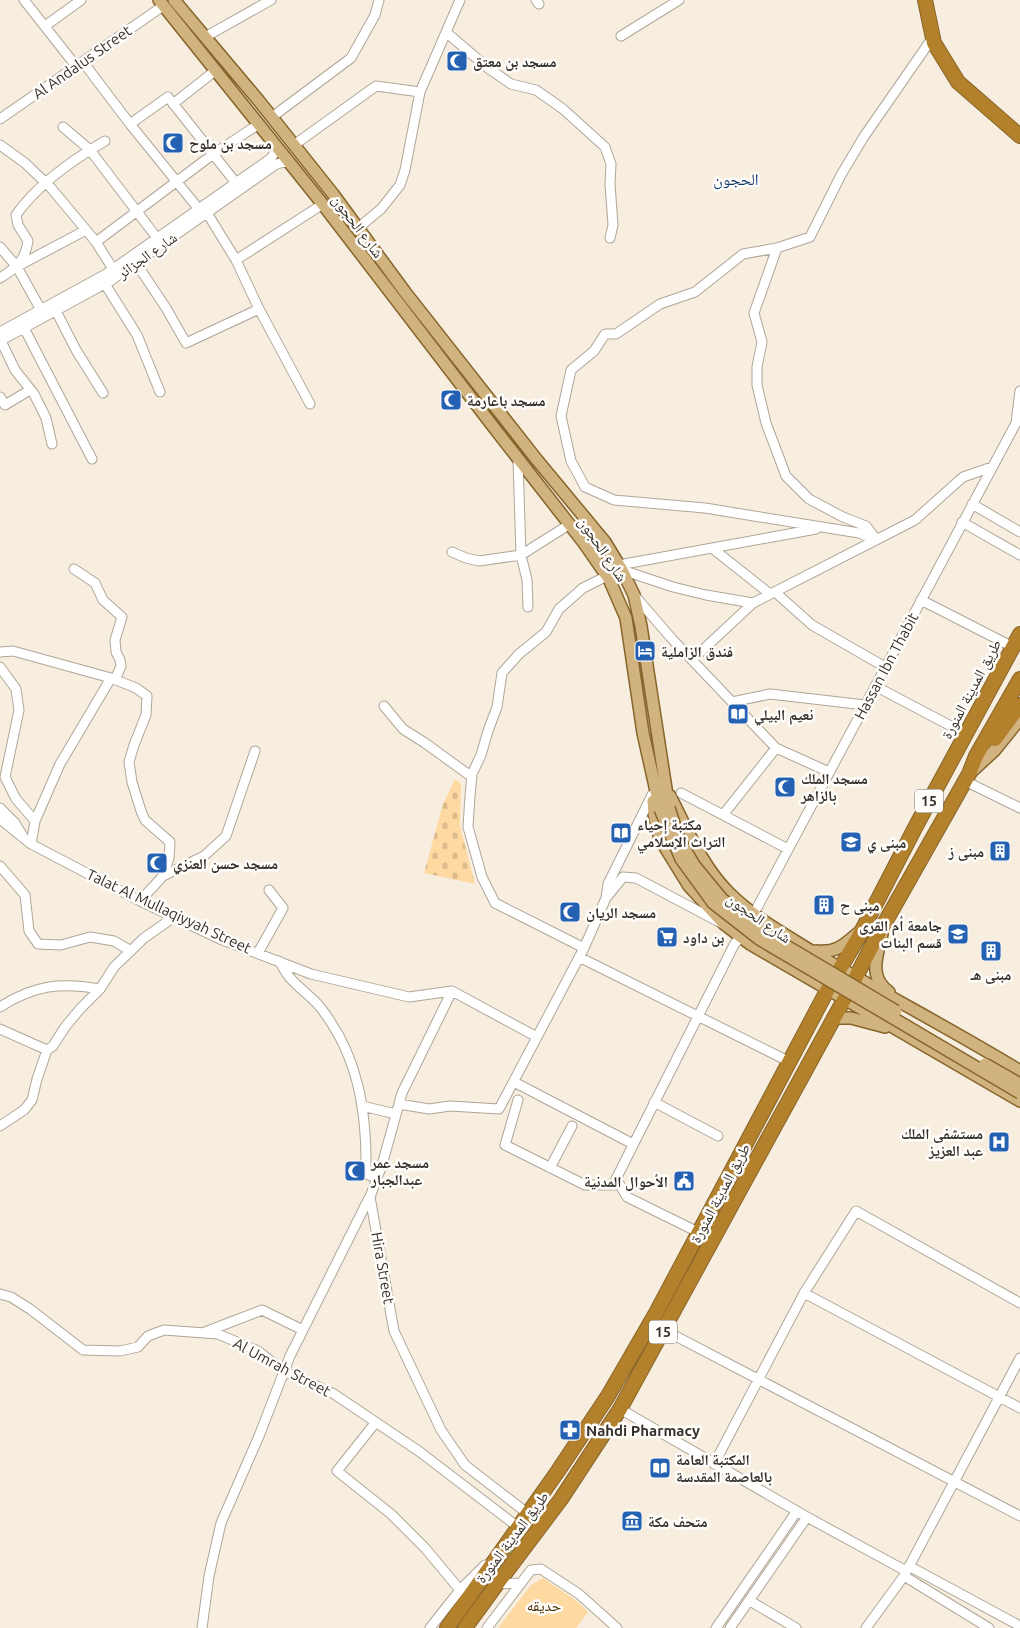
<svg xmlns="http://www.w3.org/2000/svg" width="1020" height="1628" font-family="Ubuntu,'Noto Naskh Arabic',sans-serif">
<style>
.cemetery{fill:url(#cemetery-stones)}
.green{fill:#fed9a2}
.lines{fill:none;stroke-linecap:round;stroke-linejoin:round}
.minor-casing{stroke:#afa698;stroke-width:11}
.major-casing{stroke:#87652b;stroke-width:14}
.highway-casing{stroke:#87652b;stroke-width:16}
.minor{stroke:#fff;stroke-width:9}
.major{stroke:#d1b380;stroke-width:11}
.highway{stroke:#b3812b;stroke-width:14}
.major-bridge-casing{stroke:#87652b;stroke-width:14;stroke-linecap:butt}
.major-bridge{stroke:#d1b380;stroke-width:11}
.labels{text-anchor:middle;dominant-baseline:central;stroke-width:5;stroke-linejoin:round;paint-order:stroke}
.shield{fill:#fffdfa;stroke:#726e6a;stroke-width:1}
.shield-label{font-size:14px;font-weight:bold;fill:#35312c}
.poi-label{font-size:15px;font-weight:bold;fill:#35312c;stroke:#fffdfa;text-anchor:start}
.street-label{font-size:15px;fill:#35312c;stroke:#fffdfa}
.park-label{font-size:15px;fill:#472e00;stroke:#fffdfa}
.neighbourhood-label{font-size:16px;fill:#10376a;stroke:#fffdfa}
</style>
<defs>
<pattern id="cemetery-stones" width="16" height="16" patternUnits="userSpaceOnUse" patternTransform="scale(1.25)"><rect width="16" height="16" fill="#fed9a2"/><path d="M2 7V4a2 2 0 0 1 4 0v3zM10 15v-3a2 2 0 0 1 4 0v3z" fill="#dabb8c"/></pattern>
</defs>
<rect width="100%" height="100%" fill="#f8eee0"/>
<path class="cemetery" d="M455,779L461,784L460,826L475,884L424,873L443,804Z"/>
<path class="green" d="M543,1578L578,1602L588,1612L576,1628H498L531,1585Z"/>
<g class="lines">
<g class="minor-casing">
<path id="minor" d="M24,0L76,66
M536,0L539,4
M45,26L81,0
M447,33L488,68L511,84L536,90L563,109L605,147L611,164L610,184L613,225L610,238
M621,36L679,0
M205,37L271,0
M83,62L130,124L202,213
M173,104L216,70
M272,117L351,58L375,15L379,0
M0,119L163,6
M130,124L168,97L236,183
M63,127L90,150L157,238
M0,145L25,163L51,188L96,242L113,269
M294,145L376,86L420,92
M207,213L236,260L259,309L310,404
M358,228L381,209L400,185L405,170L420,92L460,0
M96,242L212,155L259,124
M0,247L17,267L41,310
M777,248L754,313L762,342L757,367V385L766,423L786,476L809,499L843,517L866,526L876,539
M236,260L323,204
M136,263L166,308L186,343L259,309
M20,265L86,230
M0,278C16,268 25,261 28,241L18,225L16,215C37,185 74,159 105,141
M105,284L137,335L160,392
M56,311L76,350L103,393
M24,328L92,459
M0,332L106,274L270,159L278,149
M0,341L110,281L275,165L280,163L288,162
M1,341L15,370L34,394L46,418L52,444
M0,397L5,405L30,390
M518,459L521,555L527,580L528,607
M972,504L1020,532
M962,522L1020,555
M876,540L859,533L705,508L614,500L585,487L571,461L561,416L571,370L594,351L605,334H616L660,304L695,292L743,254L777,248L810,237L841,175L863,138L933,37
M712,548L770,594
M452,552L466,558L479,561L521,555L570,524
M619,565L816,529
M74,569L95,583L103,600L122,617L115,640L116,652L120,660L121,666L115,680
M622,570L673,587L706,595L753,603
M775,592L812,625L885,667
M635,596L672,639L776,748
M921,600L1013,647
M0,652L13,651L111,678L136,688L147,696L146,715L134,745L129,762L132,782L141,811L145,820L170,842L169,858L163,876L140,901
M692,660L753,603L915,520L963,477L992,467
M0,667L16,689L19,710L5,777L16,799L35,821L31,844
M875,686L966,734
M732,702L770,694L865,705
M384,706L403,729L425,743L472,777
M965,781L1020,808
M681,793L788,849
M0,808L15,823L24,838
M723,815L776,748L829,772
M0,819L31,844L140,901L220,939L311,974L409,997L452,991L537,1037
M35,821L60,764L111,678
M0,866L25,895L29,931L38,944L61,945L90,937L114,941L131,951
M163,876L204,856L226,836L255,751
M606,898L608,884L652,795
M751,919L1016,423L1020,391
M584,948L495,903L482,877L468,827L470,796L472,774L481,755L488,731L497,707L502,673L519,654L546,632L559,609L583,588L607,576
M258,953L283,908L269,890
M579,957L790,1062
M279,961C283,968 287,975 292,980C301,990 312,997 320,1007C359,1056 367,1113 366,1174L377,1178
M452,991L402,1093L382,1165L370,1197L394,1331L441,1430L465,1465L527,1513
M0,1007C34,985 61,982 100,989
M0,1029L47,1050
M514,1082L633,1144
M518,1100L505,1145L585,1185H620
M654,1102L718,1136
M399,1104L429,1109L450,1106L499,1109L584,948L606,898L623,877L636,878L721,923
M362,1106L396,1114
M0,1126L24,1110L32,1100L37,1079L47,1050L53,1046L65,1027L80,1009L100,989L114,967L144,938L174,917
M550,1168L572,1126
M698,1232L627,1197L616,1179L735,943L741,938L744,933
M804,1293L1020,1408
M0,1294L11,1297L30,1309L83,1350L120,1351L138,1347L148,1336L164,1330L218,1334L258,1351L284,1371L334,1394L420,1452L518,1527
M664,1330L1020,1516
M205,1332L262,1310L303,1330
M620,1409L807,1517L906,1571
M376,1422L337,1471L391,1514L425,1548L460,1590
M714,1464L804,1293L856,1211L1020,1303
M909,1566L1020,1626
M904,1576L989,1628
M497,1584L520,1583
M750,1601L796,1628
M202,1628L209,1576L221,1523L259,1436L290,1356L369,1198
M430,1628L460,1590L485,1565
M487,1628L531,1570L541,1569L579,1594L617,1628
M716,1628L797,1511
M730,1628L807,1517
M866,1628L904,1576L1020,1358"/>
</g>
<g class="major-casing">
<path id="major" d="M159,0L321,202L495,429L584,543L609,579L626,618L643,733L660,809
M174,0L259,101L333,194L405,292L537,460L605,542L622,570L634,595L641,626L669,808
M970,773L994,751L1020,719
M670,796C687,829 702,866 729,893C754,918 786,935 816,954C883,994 953,1030 1020,1071
M653,801L654,814L660,839L689,886L724,924L750,944L1020,1101
M882,934C877,956 868,977 889,992
M816,951C836,953 843,946 858,933
M833,1018H851L885,1027"/>
</g>
<g class="highway-casing">
<path id="highway" d="M925,0L934,43L958,82L1020,136
M995,739L1020,705
M447,1628L558,1471L608,1396L656,1313L828,989L858,938L917,824L1020,634
M465,1628L497,1584L561,1499L620,1409L845,998L875,940L969,774L976,756L1020,679"/>
</g>
<use href="#minor" class="minor"/>
<use href="#major" class="major"/>
<use href="#highway" class="highway"/>
<g class="major-bridge-casing">
<path id="major-bridge" d="M669,808L679,839L694,865L722,899L768,935L896,1011
M660,809L681,859L713,903L759,939L1020,1093
M985,1064L1020,1084"/>
</g>
<use href="#major-bridge" class="major-bridge"/>
</g>
<defs>
<g id="mosque-square" transform="scale(1.125)"><rect x="-9" y="-9" width="18" height="18" rx="4" fill="#2461b2" stroke="#fffdfa"/><path d="M3.5-4.9A6 6 0 1 0 3.5 4.9A5 5 0 1 1 3.5-4.9Z" fill="#fff"/></g>
<g id="hotel-square" transform="scale(1.125)"><rect x="-9" y="-9" width="18" height="18" rx="4" fill="#2461b2" stroke="#fffdfa"/><path d="M-6-4.5h1.5V1H6V5H4.5V3h-9V5H-6ZM-4 0a1.8 1.8 0 1 1 3.6 0ZM.5 0V-2.5h3Q6-2.5 6 0Z" fill="#fff"/></g>
<g id="library-square" transform="scale(1.125)"><rect x="-9" y="-9" width="18" height="18" rx="4" fill="#2461b2" stroke="#fffdfa"/><path d="M-6-4Q-3-5.5-.7-3.5V5Q-3 3-6 4ZM6-4Q3-5.5 .7-3.5V5Q3 3 6 4Z" fill="#fff"/></g>
<g id="university-square" transform="scale(1.125)"><rect x="-9" y="-9" width="18" height="18" rx="4" fill="#2461b2" stroke="#fffdfa"/><path d="M0-5L7-2L0 1L-7-2ZM-4 1L0 2.5L4 1V4Q0 6-4 4Z" fill="#fff"/></g>
<g id="building-square" transform="scale(1.125)"><rect x="-9" y="-9" width="18" height="18" rx="4" fill="#2461b2" stroke="#fffdfa"/><path d="M-4-6H4V6H1V3H-1V6H-4ZM-2.5-4.3h1.7v1.8h-1.7ZM.8-4.3h1.7v1.8H.8ZM-2.5-1h1.7V.8h-1.7ZM.8-1h1.7V.8H.8Z" fill="#fff"/></g>
<g id="supermarket-square" transform="scale(1.125)"><rect x="-9" y="-9" width="18" height="18" rx="4" fill="#2461b2" stroke="#fffdfa"/><path d="M-6-5.5h2.5l.6 2H6L4.5 2H-2.5L-4.4-4H-6ZM-1.5 3.2a1.3 1.3 0 1 0 .1 0ZM3 3.2a1.3 1.3 0 1 0 .1 0Z" fill="#fff"/></g>
<g id="hospital-square" transform="scale(1.125)"><rect x="-9" y="-9" width="18" height="18" rx="4" fill="#2461b2" stroke="#fffdfa"/><path d="M-5-5h3v3.5h4V-5h3V5h-3V1.5h-4V5h-3Z" fill="#fff"/></g>
<g id="civic-square" transform="scale(1.125)"><rect x="-9" y="-9" width="18" height="18" rx="4" fill="#2461b2" stroke="#fffdfa"/><path d="M-.6-6.5H3V-4.5H.6V-3L4-1V1h2V6H-6V1h2V-1L-.6-3ZM-1.2 2.5V6h2.4V2.5Z" fill="#fff"/></g>
<g id="pharmacy-square" transform="scale(1.125)"><rect x="-9" y="-9" width="18" height="18" rx="4" fill="#2461b2" stroke="#fffdfa"/><path d="M-2-6h4v4h4v4h-4v4h-4v-4h-4v-4h4Z" fill="#fff"/></g>
<g id="museum-square" transform="scale(1.125)"><rect x="-9" y="-9" width="18" height="18" rx="4" fill="#2461b2" stroke="#fffdfa"/><path d="M0-6L6-3V-2H-6V-3ZM-5-1h2V3h-2ZM-1-1h2V3h-2ZM3-1h2V3H3ZM-6 4H6V6H-6Z" fill="#fff"/></g>
</defs>
<g fill-rule="evenodd">
<use href="#mosque-square" x="457" y="61"/>
<use href="#mosque-square" x="173" y="143"/>
<use href="#mosque-square" x="451" y="400"/>
<use href="#hotel-square" x="645" y="651"/>
<use href="#library-square" x="738" y="714"/>
<use href="#mosque-square" x="785" y="787"/>
<use href="#library-square" x="621" y="833"/>
<use href="#university-square" x="851" y="842"/>
<use href="#building-square" x="1000" y="851"/>
<use href="#mosque-square" x="157" y="863"/>
<use href="#building-square" x="824" y="905"/>
<use href="#mosque-square" x="570" y="912"/>
<use href="#university-square" x="958" y="934"/>
<use href="#supermarket-square" x="667" y="937"/>
<use href="#building-square" x="991" y="951"/>
<use href="#hospital-square" x="999" y="1142"/>
<use href="#mosque-square" x="355" y="1171"/>
<use href="#civic-square" x="684" y="1181"/>
<use href="#pharmacy-square" x="570" y="1430"/>
<use href="#library-square" x="660" y="1468"/>
<use href="#museum-square" x="632" y="1521"/>
</g>
<g class="labels">
<g class="shield">
<rect x="915" y="789.5" width="28" height="23" rx="4"/>
<rect x="649" y="1320.5" width="28" height="23" rx="4"/>
</g>
<g class="shield-label">
<text x="929" y="801">15</text>
<text x="663" y="1332">15</text>
</g>
<g class="poi-label">
<text x="473" y="61">مسجد بن معتق</text>
<text x="189" y="143">مسجد بن ملوح</text>
<text x="467" y="400">مسجد باعارمة</text>
<text x="661" y="651">فندق الزاملية</text>
<text x="754" y="714">نعيم البيلي</text>
<text x="801" y="778">مسجد الملك<tspan x="801" dy="17">بالزاهر</tspan></text>
<text x="637" y="824">مكتبة إحياء<tspan x="637" dy="17">التراث الإسلامي</tspan></text>
<text x="867" y="842">مبنى ي</text>
<text x="984" y="851" text-anchor="end">مبنى ز</text>
<text x="173" y="863">مسجد حسن العنزي</text>
<text x="840" y="905">مبنى ح</text>
<text x="586" y="912">مسجد الريان</text>
<text x="942" y="925" text-anchor="end">جامعة أم القرى<tspan x="942" dy="17">قسم البنات</tspan></text>
<text x="683" y="937">بن داود</text>
<text x="991" y="974" text-anchor="middle">مبنى هـ</text>
<text x="983" y="1133" text-anchor="end">مستشفى الملك<tspan x="983" dy="17">عبد العزيز</tspan></text>
<text x="371" y="1162">مسجد عمر<tspan x="371" dy="17">عبدالجبار</tspan></text>
<text x="668" y="1181" text-anchor="end">الأحوال المدنية</text>
<text x="586" y="1430">Nahdi Pharmacy</text>
<text x="676" y="1459">المكتبة العامة<tspan x="676" dy="17">بالعاصمة المقدسة</tspan></text>
<text x="648" y="1521">متحف مكة</text>
</g>
<g class="street-label">
<text transform="translate(82 62) rotate(-35)">Al Andalus Street</text>
<text transform="translate(358 226) rotate(53)">شارع الحجون</text>
<text transform="translate(147 255) rotate(-35)">شارع الجزائر</text>
<text transform="translate(603 549) rotate(56)">شارع الحجون</text>
<text transform="translate(886 666) rotate(-62)">Hassan Ibn Thabit</text>
<text transform="translate(971 689) rotate(-62)">طريق المدينة المنورة</text>
<text transform="translate(169 911) rotate(25)">Talat Al Mullaqiyyah Street</text>
<text transform="translate(759 918) rotate(35)">شارع الحجون</text>
<text transform="translate(720 1193) rotate(-62)">طريق المدينة المنورة</text>
<text transform="translate(383 1268) rotate(80)">Hira Street</text>
<text transform="translate(282 1367) rotate(28)">Al Umrah Street</text>
<text transform="translate(512 1537) rotate(-53)">طريق المدينة المنورة</text>
</g>
<g class="park-label">
<text x="544" y="1605">حديقه</text>
</g>
<g class="neighbourhood-label">
<text x="736" y="179">الحجون</text>
</g>
</g>
</svg>
